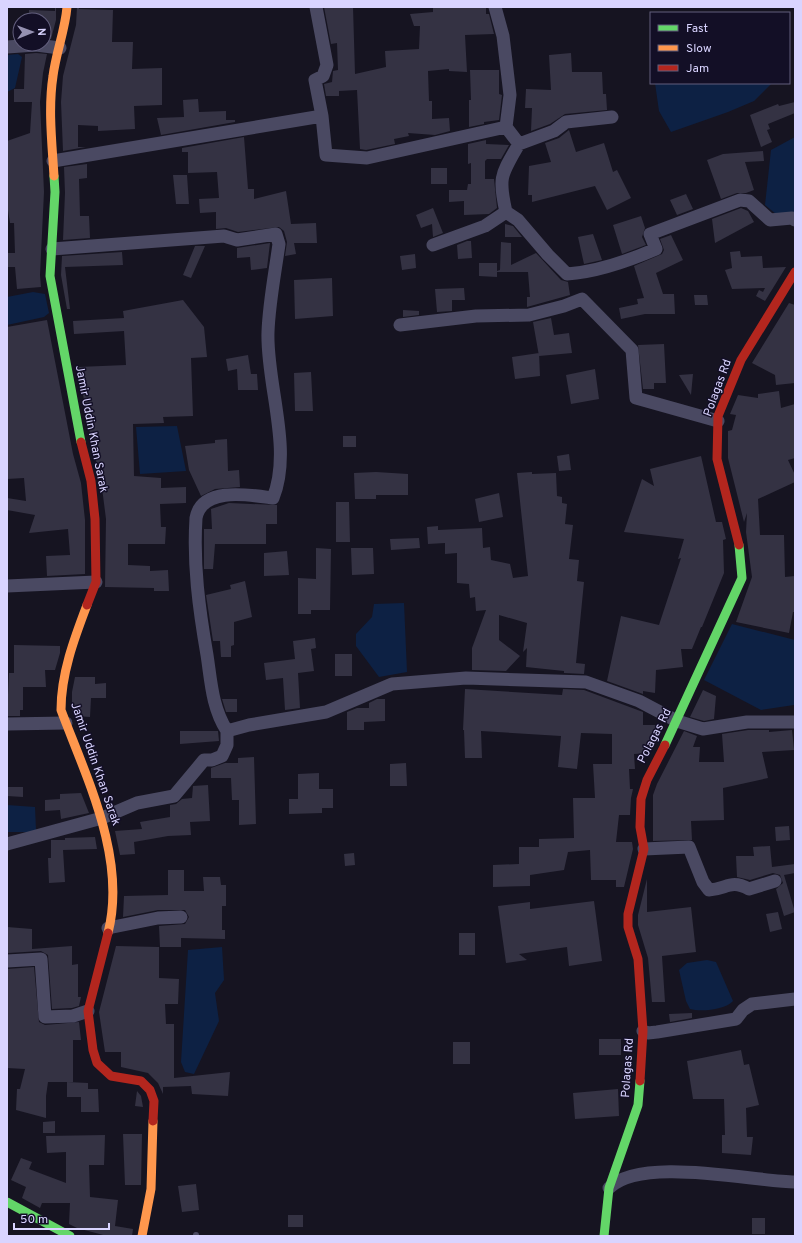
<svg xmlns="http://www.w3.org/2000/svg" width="802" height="1243" font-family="Overpass,sans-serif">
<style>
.water{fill:#0d2144}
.building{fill:#343243}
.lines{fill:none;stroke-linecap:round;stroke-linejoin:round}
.lane{stroke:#4a4962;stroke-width:6}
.street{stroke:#4a4962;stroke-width:13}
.fast{stroke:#63d668;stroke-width:9}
.slow{stroke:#ff974d;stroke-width:9}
.jam{stroke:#b3261e;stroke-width:9}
.labels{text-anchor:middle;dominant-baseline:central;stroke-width:3;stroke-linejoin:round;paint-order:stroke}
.street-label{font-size:12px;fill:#d9d4ff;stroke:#130f26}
</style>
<rect width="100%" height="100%" fill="#161421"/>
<path class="water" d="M18,54L22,57L15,88L7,92V55Z
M655,83H772L754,101L728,112L671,132L659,111Z
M795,137V215L776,214L765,205L771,150Z
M33,292L45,294L49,313L44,317L7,325V297Z
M177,426L186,471L140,474L136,427Z
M404,603L407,672L379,677L356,646V634L372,617L374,604Z
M732,624L795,640L794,705L761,710L704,680Z
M7,805L35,807L36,830L31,832H7Z
M222,947L224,980L215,993L219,1021L194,1074L185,1072L181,1062L188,950Z
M707,960L716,962L733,1001C725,1010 701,1012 690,1009L686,1001L679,970L687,963Z"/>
<path class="building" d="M77,7H79V9L113,10L112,42H133L132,69L162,68V105L134,106L135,129L98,131V126L78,125V147H86L63,151L61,102L63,76L76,25Z
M324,7H353L355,74L386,67L385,51L419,49L420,26H414L410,14L433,12V7H486V14H489L494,34L465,35L467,72L449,71V69L428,71L429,101H432V119L449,118L450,131L435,135L408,133L409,136L394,139L395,144L366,150L360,149L357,90L339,91V96H326L324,84L332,82L333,71L338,70L337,43L331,44Z
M55,8H56V20L51,39L44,38V20H29V10L55,11Z
M36,53L47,54L43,73L40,102L44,192L40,275L41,287L17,289L15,267H7V253H15L14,223H10L7,204V141L30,133L32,102H14V89H24L25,54Z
M571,53L572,72H602L603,94H606L607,110L565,114L550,124L531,131L532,108H525L526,89L551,90L549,55Z
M470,70H499V94L502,95L499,120L484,122V124L469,127V100H471Z
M198,99L199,112L226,111V120H235V122L161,135L157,118L184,117L183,100Z
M795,102V113L768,124L770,129L767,130L772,142L761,147L750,115L778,104L779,106Z
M569,130L576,152L604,143L613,172L617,170L631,198L607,210L595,186L532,202V195H528L529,166L551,162L545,143L559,138Z
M244,137L248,189H254V199L286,191L291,224L316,223L317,243H294L296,254L285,256L287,242L284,231L279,227L238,232L226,228L216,229V212L200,213L199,199L219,198L217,172L188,173V152H182V148Z
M486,140V144L509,145L501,159H487L485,161V179H494L497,208L489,214L464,215V201L449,202V190H467L468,184H471V163L468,164V144Z
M763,151L764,161L745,162L754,190L746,193H737L721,199L707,160L723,154Z
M87,164V178L79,179L80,216H89L90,238L63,240L65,193L64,167Z
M431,168H447V184H431Z
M173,175H187L189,204H176Z
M686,194L693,209L677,215L670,200Z
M433,208L443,233L433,237L432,224L421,228L416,215Z
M741,208L748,211L754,222L715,243L712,219Z
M641,216L645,228L642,237L646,245L622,254L613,225Z
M505,224L513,226L522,237H505Z
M593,234L602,260L584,264L578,237Z
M671,235L683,260L656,273L663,294H674L675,314H645L621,319L619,308L638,304L637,299L644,298L634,266L662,254L664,250L660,239Z
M467,241H471L472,258L458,259L457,245Z
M501,242L511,243V265L536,253L561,280L568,282L570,295L527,307V297H530L528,272H497V277L479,276V263H497V271L500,270Z
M270,243L267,268L251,270L250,257L237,258V248Z
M195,246H205L191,278L183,275Z
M740,251L741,257L762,256L763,268L786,267L765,301L756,296L759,290L763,292L765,288L732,289L725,270L732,268L730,252Z
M122,252L123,265L65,267L70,309H67L61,275L62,256Z
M415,254L416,268L402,270L400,256Z
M332,278L333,316L295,319L294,280Z
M464,288L465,300H452V311L437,312L435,289Z
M694,295H707L708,305H695Z
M183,300L204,327L207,357L191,358L193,416L163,417L164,423L133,424L134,476L161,478V488L186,487V503L160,504L161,527H166L165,544H128V565L150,566V571L168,570L169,591H154V588L105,587L106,519L101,480L93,450L78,367L126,365L124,331L74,334L73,321L124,318L123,311Z
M789,303L795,305V383L776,385L775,375L752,363Z
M403,310L419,311V315L403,317Z
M551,318L554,335L569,333L572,353L539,356L533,322Z
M47,320L73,454L81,483L85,520V574L47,576L46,556L70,555L68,529L29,533L35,515L7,510V498L26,501L24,478L7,479V327Z
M664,344L666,383H654V389H643L638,345Z
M539,353L540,376L515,379L512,357Z
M248,355L251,374H257L258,390H238L237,369L228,371L226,359Z
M595,369L599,399L571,404L566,375Z
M311,372L313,411H295L294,373Z
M693,374L691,395L679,375Z
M779,391L781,408L795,404V458L788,460L795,475V482L758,499L760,535H784L785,577L795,576V612H793L789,633L736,622L752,577L746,532L747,513L744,522L728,458V431L732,430L736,415L730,414L738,395L758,398V394Z
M343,436H356V447H343Z
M227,439L228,471L239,470L240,487L215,489L201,496L189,470L185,446L215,443V440Z
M569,454L571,470L559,471L557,456Z
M701,456L716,522H722L726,539L723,540L724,573L702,627H701L692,649H681L683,667L656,670L655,693L643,691V694L607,681L621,616L659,625L681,558L678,559L684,539L624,532L642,479L654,486L650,469Z
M376,472L408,474V495H376V499H355L354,473Z
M532,472V474L556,473L557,496L562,497V503L567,504L565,524L573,525L569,559L579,560L577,581L584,582L576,663L585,664L584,674L564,673V671L526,667L527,648L523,652L527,623L499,615V640L520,656L506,671L472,670V648L486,610L476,611L475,597L470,598L469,584L457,583V553L445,554V543L428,544L427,527L438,526V530L482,528L483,548L490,547L491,560L510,564L513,578L528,576L517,473Z
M499,493L503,517L479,522L475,499Z
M336,502H349L350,542H336Z
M229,503L277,505V524H266V544H215L213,569H204V529H212L211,509Z
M419,538L420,548L391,550L390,539Z
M316,548L331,549L330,610H311V614H298V578L316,579Z
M351,548H373L374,574L352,575Z
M287,551L289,575L264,576V553Z
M245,581L252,617L234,622V645L231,646V657H221L220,641H213L206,595L231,589L230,585Z
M315,638L316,648L311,649L314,671L298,673L300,708L285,710L283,678L266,680L264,663L295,659L293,641Z
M14,645L60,646V653L55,670H45L46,687H23V710H20V716H7L9,673H14Z
M335,654H352V676H335Z
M75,677H95V684L106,683V698H91L90,717L74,716L72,708V692Z
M465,689L562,695L563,689L584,690L643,712V725H663L649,753L634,754L635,769H629L630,789H633L631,798L630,815H619L616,842H632L633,849L624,887H616V880H591L590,850L568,852L564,870L530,875V886L493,887V865L519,864V847H539V839L574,838L573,798H595L593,764H612V734L581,733L577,769L558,767L561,736L481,731L482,758H465L464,730H463Z
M703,690L716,696L714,719L704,721L690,717Z
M222,699H237V712H226Z
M377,699H385V721L364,722V730H347V712L357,708H369V703Z
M748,730H769V732L792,730L794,750L762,752L768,778L723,788L724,820L691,821L692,840L653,841V795L657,784L684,731L697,736L693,747H700L699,762H724L722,734Z
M180,731H218L219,741L180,744Z
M254,757L256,824L239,825V800H232L231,778H211V768L225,763H238V758Z
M406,763L407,786H390V764Z
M319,773V789H333V808H322V813L289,814V799H298V774Z
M208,785L210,821L190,822L191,835L168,836L134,842L135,854L120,855L115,831L142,829L140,822L170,817V805L176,804L182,799L192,798L193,786Z
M7,787H23V797L7,796Z
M81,793L89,813L61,819L60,810L45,811V800L60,799V794Z
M789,826L790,840L776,841L775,827Z
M95,837L97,849L63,850L65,882L49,883L48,858H51V840H65V838Z
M770,846L772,867L795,864V873L784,875L795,912L784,916L776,889L783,883L780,875L773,873L750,880L737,877L736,856H754L753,847Z
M354,853L355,865L345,866L344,854Z
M168,870H184V891H204L203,877H220L221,885H226V906H222V930H225V939L181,938V947H160L159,926L185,924L189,917L185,910H158L123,917L124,896L168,895Z
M647,879V912L691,907L696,952L662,956L665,1002H652L648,958L638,925V915Z
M594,901L602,961L569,966L567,947L519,954L527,960L506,963L498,906L530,902V909Z
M778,912L782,929L770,932L766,914Z
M7,927L32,929V949L72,946V965L78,964V997H81L79,1006L72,1008L52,1009L48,955L41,951L8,953Z
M459,933H475V955H459Z
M116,946L159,947V978L179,979L178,1004H165L166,1024H174V1078L230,1072L228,1096L192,1094L191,1086L163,1087V1094L158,1083L148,1073L121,1067V1052H105L99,1012Z
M34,967L39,1022L45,1025L79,1022L81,1040H73V1082H48L46,1096V1118L16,1110L17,1089H20L25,1069L7,1068V969Z
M692,1013V1018L670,1022L669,1014Z
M599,1039H621V1055H599Z
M453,1042H470V1064H453Z
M741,1050L744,1065L749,1064L759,1105L746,1108L747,1137H753L751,1155L722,1153V1135H725L724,1099H693L687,1061Z
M67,1082L88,1083V1089H98L99,1112H81V1097H67Z
M618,1089L619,1116L575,1119L573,1093Z
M137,1091L141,1096L143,1107L135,1106Z
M55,1121V1133H43V1122Z
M123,1134H142L141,1185H125Z
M105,1135L104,1165H89L90,1197L118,1200L115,1226L133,1229L132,1236H107L77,1228L69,1224L70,1203H42L40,1208L22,1198L26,1187L11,1180L21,1158L32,1162L29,1169L66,1183V1152L47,1153L46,1136Z
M196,1184L199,1210L182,1212L178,1186Z
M288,1215H303V1227H288Z
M752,1218H765V1234H752Z"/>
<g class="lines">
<path class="lane" d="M196,1236V1235"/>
<path class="street" d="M316,7L327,65L323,76L315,80L322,116
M495,7L503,36L510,95L506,127L519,144L554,131L566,122L612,117
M7,47L36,45L60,48
M53,161L322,116L326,155L367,158L506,127
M506,212L518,220L548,255L567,274C598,272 628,261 656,249L650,234L740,200L749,201L770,220L792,218L795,220
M433,245L485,226L506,212C498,177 501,175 519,144
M52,249L224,236L237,240L276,234L279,244C275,273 269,303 268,332C266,383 293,449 273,498C250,495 202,486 196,518C193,564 199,609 207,655C211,681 212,708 227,731
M400,325L476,316L529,315L564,306L582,299L632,350L636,398L718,421
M7,586L96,582
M7,724L66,723
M7,844L102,818L137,803L174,796L204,760H212L222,756L227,745V731L249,725L326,712L392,684L466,678L586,682L639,701L677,721L703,729L747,722H795
M644,849L689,847L703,882L709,890C727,889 730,879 749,889L775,881
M108,928L158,918L181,917
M7,961L41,959L45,1017L73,1016L88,1011
M643,1031L648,1033L657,1032L736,1019L743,1010L752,1004L795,999
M609,1188C641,1156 751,1181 795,1182"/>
<path class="fast" d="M54,176L55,192L50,276L81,442
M665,745L742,578L739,545
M7,1202L70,1236
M604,1236L609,1188L638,1105L640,1081"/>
<path class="slow" d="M54,176C52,143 48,109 53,76C56,52 65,31 67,7
M87,605C74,639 61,674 61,710C87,779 127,859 108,933
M142,1236L151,1189L153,1121"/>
<path class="jam" d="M81,442L91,481L95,519L96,582L87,605
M739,545L717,459L718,416L741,360L795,272
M108,933L88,1011L93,1050L97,1063L111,1076L141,1081L150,1090L154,1101L153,1121
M640,1081L643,1031L638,959L628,927V914L644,849L640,827L641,799L647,780L665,745"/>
</g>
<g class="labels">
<g class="street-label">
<text transform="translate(718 388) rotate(-70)">Polagas Rd</text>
<text transform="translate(91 429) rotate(79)">Jamir Uddin Khan Sarak</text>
<text transform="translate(655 736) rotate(-63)">Polagas Rd</text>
<text transform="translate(95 764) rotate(71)">Jamir Uddin Khan Sarak</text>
<text transform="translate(628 1068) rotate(-86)">Polagas Rd</text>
</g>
</g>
<rect width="802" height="1243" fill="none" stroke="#d9d4ff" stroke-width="16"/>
<rect x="650" y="12" width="140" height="72" fill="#130f26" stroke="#625e7d"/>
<rect x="658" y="25" width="20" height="6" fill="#63d668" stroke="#625e7d"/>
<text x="686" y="32" font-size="12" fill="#d9d4ff">Fast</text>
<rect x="658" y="45" width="20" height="6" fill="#ff974d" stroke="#625e7d"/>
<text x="686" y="52" font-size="12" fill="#d9d4ff">Slow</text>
<rect x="658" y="65" width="20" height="6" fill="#b3261e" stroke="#625e7d"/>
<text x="686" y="72" font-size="12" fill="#d9d4ff">Jam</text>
<g transform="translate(32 32) rotate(89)"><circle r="19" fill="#130f26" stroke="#625e7d"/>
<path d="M0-3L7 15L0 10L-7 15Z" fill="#9591b1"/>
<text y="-6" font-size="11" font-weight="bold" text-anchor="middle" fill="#d9d4ff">N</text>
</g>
<path d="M14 1223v6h95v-6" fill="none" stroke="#d9d4ff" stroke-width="2"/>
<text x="20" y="1223" font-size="12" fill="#d9d4ff" stroke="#130f26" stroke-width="3" paint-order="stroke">50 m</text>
</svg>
